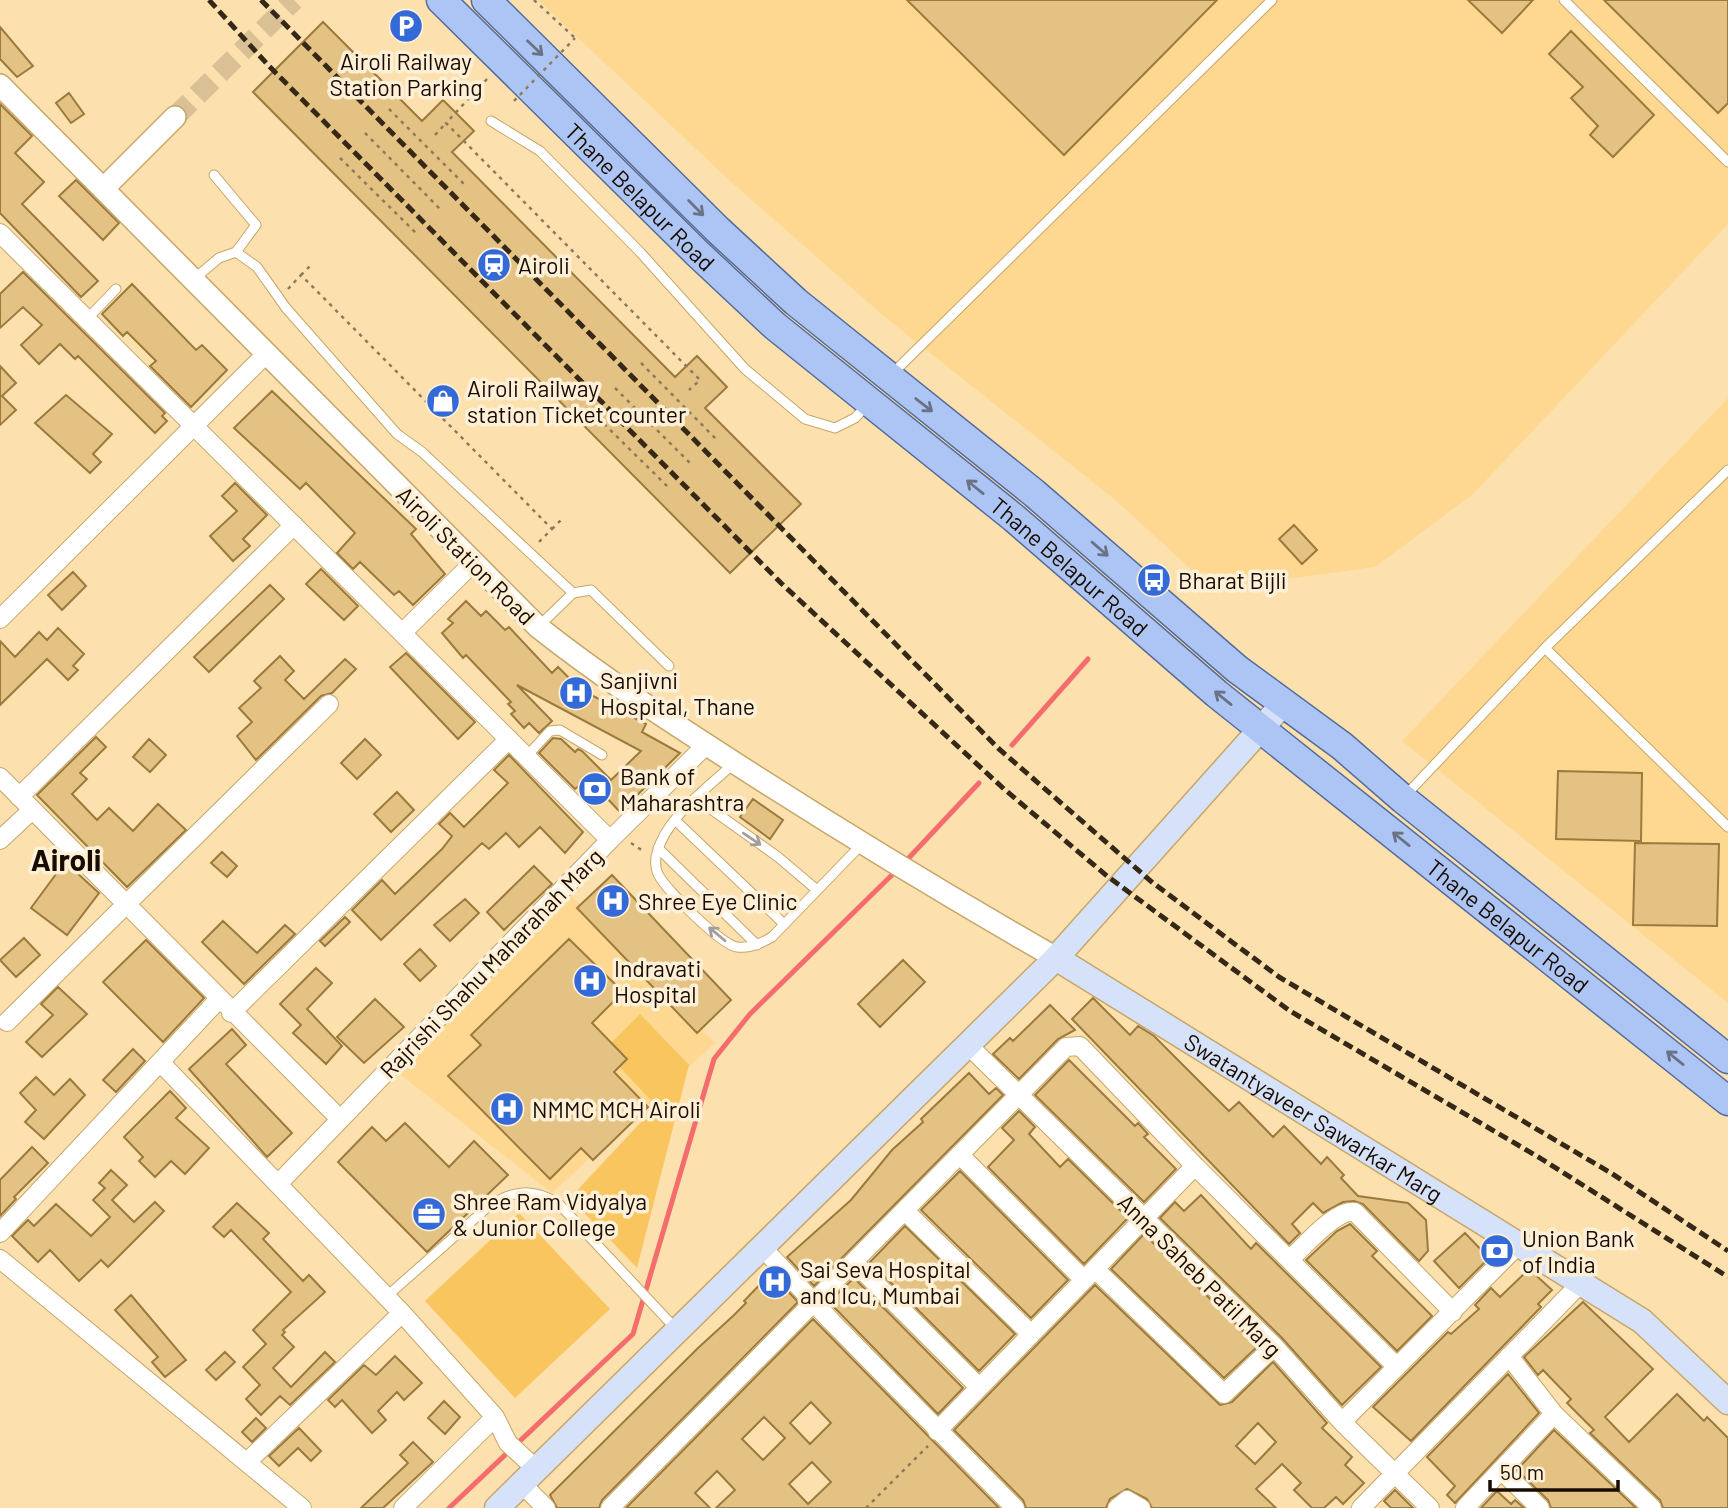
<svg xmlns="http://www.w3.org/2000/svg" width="1728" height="1508" font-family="Barlow,sans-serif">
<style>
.built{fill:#fed890}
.green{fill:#f8c55f}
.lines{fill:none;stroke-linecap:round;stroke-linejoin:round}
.stream{stroke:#f46d6c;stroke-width:5}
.building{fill:#e4c283;stroke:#9b7b3d;stroke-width:2;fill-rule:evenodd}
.tertiary-tunnel{stroke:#dac195;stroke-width:21;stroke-dasharray:21 10;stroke-linecap:butt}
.service-casing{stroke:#c7a668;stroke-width:11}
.minor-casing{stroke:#c7a668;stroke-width:20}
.tertiary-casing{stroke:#c7a668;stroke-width:24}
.secondary-casing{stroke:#c7a668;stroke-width:27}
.primary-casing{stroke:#556b9a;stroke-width:31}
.path{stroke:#8e7a5b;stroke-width:2.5;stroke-dasharray:3.5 5;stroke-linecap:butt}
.service{stroke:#fff;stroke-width:9}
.minor{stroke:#fff;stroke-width:18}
.tertiary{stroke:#fff;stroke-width:21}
.secondary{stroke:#d6e2fa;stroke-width:24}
.primary{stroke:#adc5f4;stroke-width:28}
.rail{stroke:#362817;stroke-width:5;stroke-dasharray:10 5;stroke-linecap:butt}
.path-bridge{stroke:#8e7a5b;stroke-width:2.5;stroke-dasharray:3.5 5;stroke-linecap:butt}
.oneway{stroke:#6a7286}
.oneway2{stroke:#a39e99}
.labels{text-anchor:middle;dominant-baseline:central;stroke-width:7;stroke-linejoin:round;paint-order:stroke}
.poi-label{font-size:23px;fill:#180c00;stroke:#fef0d7;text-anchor:start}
.street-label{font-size:23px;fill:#180c00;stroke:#fef0d7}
.district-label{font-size:30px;font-weight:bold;fill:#180c00;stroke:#fef0d7}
</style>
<rect width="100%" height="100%" fill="#fce1af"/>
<path class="built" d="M538,0H1728V224L1473,494L1375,567L1294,578L1194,572L1113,498L886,318L730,181Z
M1728,398V1003L1402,741Z
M564,888L715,1043L552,1193L396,1071Z"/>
<path class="green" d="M640,1014L689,1065L637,1268L570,1198L656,1106L604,1050Z
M519,1213L610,1309L515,1398L425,1301Z"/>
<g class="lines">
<path class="stream" d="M1012,745L1088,659
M905,862L979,783
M449,1508L633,1334L714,1059L750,1014L898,869"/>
</g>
<path class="building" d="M907,0H1217L1064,155Z
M1468,0H1533L1502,33Z
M1604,0H1728V103L1718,113Z
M323,22L422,121L443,100L474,131L452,152L675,377L697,356L727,387L705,408L801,504L730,573L253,92Z
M0,27L33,66L17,77L0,59Z
M1571,31L1654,115L1613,157L1590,135L1598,126L1571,98L1583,87L1549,54Z
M69,93L84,114L71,123L56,103Z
M0,104L32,136L15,153L44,182L22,204L98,281L81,297L0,213Z
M76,180L119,223L103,240L59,196Z
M23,272L165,413L162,416L167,421L155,433L78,356L75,359L60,344L39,364L21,345L42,325L23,307L0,328V294Z
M132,284L196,350L202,345L227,370L191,407L150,366L156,361L127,332L123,336L102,314Z
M0,366L16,383L2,396L16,410L0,425Z
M272,391L416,529L411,534L445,574L413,605L399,591L394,595L360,562L353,569L337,553L355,533L306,483L300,489L234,428Z
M66,395L112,434L93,454L101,462L90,473L35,423Z
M235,483L267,515L243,539L250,546L233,561L210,536L237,511L222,496Z
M1294,525L1317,550L1302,564L1279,539Z
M321,569L358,606L344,620L306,584Z
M73,572L86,586L62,610L48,595Z
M270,585L284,599L209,672L194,657Z
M466,601L481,616L486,611L505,630L509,627L552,673L558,667L580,689L646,724L642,732L680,753L620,812L605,796L598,803L580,785L575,789L539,753L553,738L561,739L575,752L578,749L582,751L611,780L641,751L517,685L552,721L539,733L529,723L524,728L511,714L515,711L508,704L511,702L466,655L463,658L442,633L453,623L448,619Z
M58,628L84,654L73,666L78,670L68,680L47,659L0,705V641L15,657L39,632L47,640Z
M406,653L475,722L458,739L390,667Z
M280,656L294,671L285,680L304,699L345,659L356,669L332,693L321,696L256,760L237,736L252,722L239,708L261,688L254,681Z
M96,737L106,747L80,773L87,779L72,794L97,820L109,808L133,831L158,804L186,830L127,887L37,795Z
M149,739L166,755L150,772L133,757Z
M365,739L381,755L357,779L341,763Z
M509,755L583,832L565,853L540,827L519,847L506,833L489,849L482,843L381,940L352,910L382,880L395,894L442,849L452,836L439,824L450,813L464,827L508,783L494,770Z
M1558,771L1642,773L1641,841L1556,839Z
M397,792L414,810L391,832L374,814Z
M753,799L783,820L770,839L740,817Z
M1635,843L1719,844L1717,926L1633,925Z
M222,852L237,866L227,877L211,863Z
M65,862L99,893L67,935L31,908Z
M534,866L552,884L504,930L487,912Z
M612,875L731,1000L697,1033L577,908Z
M465,899L479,913L450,941L434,925Z
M345,917L350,922L325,946L320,941Z
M223,921L257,953L285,925L295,934L244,984L202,942Z
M24,938L40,955L16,977L0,960Z
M569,939L623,992L592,1023L627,1059L614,1072L648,1107L593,1160L581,1148L550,1179L448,1076L481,1045L471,1035Z
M146,940L204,998L163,1042L103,982Z
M420,949L436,966L420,981L404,964Z
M903,960L925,982L880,1027L858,1004Z
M316,968L332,983L307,1009L342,1046L326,1064L293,1033L301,1025L280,1004Z
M58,987L87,1014L42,1057L26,1042L53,1015L41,1004Z
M1093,998L1130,1035L1138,1026L1154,1036L1229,1111L1239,1102L1273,1137L1284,1126L1321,1164L1327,1157L1344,1175L1341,1178L1358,1196L1408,1203L1426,1220L1428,1251L1419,1261L1363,1204L1354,1201L1343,1202L1323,1213L1313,1203L1292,1224L1300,1233L1289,1244L1072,1019Z
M375,999L404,1027L364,1063L337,1037Z
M1050,1005L1075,1030L1058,1039L1019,1079L993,1054L1010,1038L1013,1041Z
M232,1029L246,1045L226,1064L292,1133L267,1157L189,1069Z
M133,1049L145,1061L116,1092L103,1080Z
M1069,1060L1135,1126L1138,1123L1148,1134L1144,1137L1176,1169L1144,1202L1035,1095Z
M969,1073L989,1094L996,1088L1003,1095L814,1286L787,1257L851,1200L892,1150L923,1122L921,1119Z
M36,1077L54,1095L70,1079L85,1095L44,1139L25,1122L36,1110L20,1093Z
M170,1091L186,1108L176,1118L209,1148L185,1174L171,1161L155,1177L139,1161L143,1157L124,1137Z
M1019,1111L1035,1127L1029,1134L1060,1167L1068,1159L1128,1218L1084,1264L988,1167L1014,1140L1002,1128Z
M405,1123L449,1167L474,1141L508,1175L427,1252L338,1162L372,1127L386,1141Z
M32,1147L48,1163L14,1197L16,1199L0,1216V1180Z
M111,1170L127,1185L112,1200L134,1222L155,1202L164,1211L108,1267L101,1260L79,1281L50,1250L38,1262L12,1236L28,1220L34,1226L56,1204L91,1236L110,1217L93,1200L105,1188L99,1183Z
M960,1171L1068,1280L1031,1318L921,1210Z
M1201,1195L1251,1249L1256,1243L1381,1367L1342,1405L1282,1338L1160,1218L1175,1202L1184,1211Z
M237,1203L269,1233L263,1239L303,1281L309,1275L325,1292L283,1330L285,1332L282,1335L294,1347L273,1368L291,1387L325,1352L335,1362L290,1405L280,1396L261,1415L246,1399L260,1385L243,1367L266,1344L253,1330L291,1292L231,1230L224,1237L213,1227Z
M1350,1224L1377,1251L1372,1256L1432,1316L1397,1351L1306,1260L1337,1231Z
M905,1226L1015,1334L979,1371L870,1262Z
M1465,1233L1489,1258L1459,1288L1434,1261Z
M1144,1234L1258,1346L1224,1378L1111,1269Z
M1529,1269L1552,1290L1538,1304L1541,1307L1411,1441L1373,1407L1448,1332L1451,1334L1479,1309L1475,1305L1491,1288L1500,1297Z
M771,1273L798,1302L602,1500L599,1508H557L550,1495L698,1348L733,1316L746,1303L744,1301Z
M854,1278L963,1388L938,1414L829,1302Z
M1095,1285L1220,1405L1232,1402L1273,1362L1327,1423L1322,1428L1352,1457L1345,1465L1364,1483L1343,1504L1336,1497L1324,1508H1312L1294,1490L1301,1483L1282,1464L1256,1489L1276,1508H1152L1147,1499L1127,1489L1110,1499L1106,1508H1026L1023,1500L954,1430ZM1258,1423L1276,1442L1255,1464L1236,1446Z
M131,1295L186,1360L165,1377L152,1362L158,1357L115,1310Z
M1583,1302L1653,1369L1605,1417L1629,1442L1677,1394L1704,1421L1707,1417L1728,1438V1508H1663L1660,1500L1590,1433L1594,1430L1567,1403L1571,1399L1543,1370L1538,1375L1524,1357Z
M813,1319L999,1508H716L735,1490L717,1471L695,1493L710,1508H626ZM811,1402L831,1423L810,1444L790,1423ZM764,1417L785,1438L763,1460L742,1439ZM812,1462L831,1482L808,1504L789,1484Z
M225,1352L235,1362L216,1380L206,1370Z
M395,1356L422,1383L404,1400L397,1392L378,1411L386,1420L372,1433L342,1400L335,1407L328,1400L364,1365L376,1375Z
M1508,1374L1539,1413L1455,1503L1447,1495L1455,1486L1427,1457Z
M444,1401L460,1417L445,1434L428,1418Z
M256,1418L266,1428L252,1442L242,1432Z
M299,1428L321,1451L311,1461L298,1448L279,1466L269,1456Z
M1554,1430L1636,1508H1551L1548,1500L1517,1470Z
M413,1442L433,1462L383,1508H361L408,1463L400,1455Z
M1395,1490L1413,1508H1391L1384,1501Z
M1497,1491L1511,1504L1515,1500L1524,1508H1481Z"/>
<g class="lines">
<path class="tertiary-tunnel" d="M175,117L294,0"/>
<g class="service-casing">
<path id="service" d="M1564,0L1728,162
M491,121L540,151L640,252L745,369L805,419L835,428L855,418L868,404
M214,175L256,225L236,252
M194,279L219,258L236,252L257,267L286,308L397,434L422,452L573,593
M87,319L116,289
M892,374L1272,0
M538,627L573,593L591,590L669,666
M1545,648L1728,827
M526,757L550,731L560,730L602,755
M734,763C708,788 666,817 657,853C655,858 655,868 658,874C665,889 721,945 737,947C750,949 762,943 772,937L862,844
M1404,797L1545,648L1728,470
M697,799L778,857L817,890
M676,821L784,924
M658,848L757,945
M386,1297L489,1206C513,1190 532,1188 558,1203L676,1329"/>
</g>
<g class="minor-casing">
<path id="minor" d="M0,233L610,840
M0,619L266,354
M402,633L473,563
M0,777L340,1119
M19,797L294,525
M0,840L32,810
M231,1013L509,739
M7,1022L329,704
M969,1046L1274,1346L1342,1422L1430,1508
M160,1062L402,1313L495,1417L508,1443L536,1469
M960,1155L1084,1280
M1195,1166L1397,1367
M278,1184L610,840L706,745
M905,1211L1031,1334
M0,1233L218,1000
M762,1247L832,1322L1015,1508
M0,1259L302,1508
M1290,1259C1304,1247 1336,1208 1355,1212L1453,1312
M854,1262L979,1387
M1095,1269L1224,1394L1274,1346
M1509,1356L1554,1414L1652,1508
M1342,1422L1519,1244
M247,1462L402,1313
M1501,1470L1540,1508
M522,1484L546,1508
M403,1508L495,1417
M610,1508L1066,1047L1080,1046L1195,1166L937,1431
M1117,1508L1127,1500L1141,1508
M1361,1508L1581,1283
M1465,1508L1554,1414"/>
</g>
<g class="tertiary-casing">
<path id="tertiary" d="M0,85L538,627C606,681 679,727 752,774C852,838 953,899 1056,958
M103,189L175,117"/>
</g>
<g class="secondary-casing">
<g id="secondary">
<path id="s1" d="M1056,958L1642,1321L1728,1402"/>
<path d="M497,1508L1056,958L1283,704"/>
</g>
</g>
<g class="primary-casing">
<g id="primary">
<path id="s2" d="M441,0L697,253L775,326L1014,518L1217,694L1728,1101"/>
<path d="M486,0L718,230L796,302L1034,493L1237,669L1342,746L1403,799L1728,1059"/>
</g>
</g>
<path class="path" d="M534,0L575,38
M487,79L446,123L700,380L689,390
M389,109L465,185
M365,133L441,210
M435,135L446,123
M340,158L417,234
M301,275L311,265
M288,289L301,275L552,529L538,543
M641,363L717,440
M615,388L692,465
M592,412L669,488
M552,529L562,519
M631,843L643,851
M866,1508L928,1446"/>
<use href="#service" class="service"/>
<use href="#minor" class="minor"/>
<use href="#tertiary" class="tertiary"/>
<use href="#secondary" class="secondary"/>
<use href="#primary" class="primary"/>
<path class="rail" d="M209,0L268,65L782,584L1004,789L1107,876L1290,1011L1540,1158L1728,1277
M261,0L998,748L1153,883L1279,977L1611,1173L1728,1251"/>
<path class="path-bridge" d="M514,101L575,38"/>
</g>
<defs><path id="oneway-shaft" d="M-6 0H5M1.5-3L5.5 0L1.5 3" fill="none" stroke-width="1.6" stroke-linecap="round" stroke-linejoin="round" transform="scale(1.75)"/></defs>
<g class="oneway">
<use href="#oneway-shaft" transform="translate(535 48) rotate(44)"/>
<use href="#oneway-shaft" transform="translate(696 208) rotate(45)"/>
<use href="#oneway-shaft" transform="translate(924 405) rotate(38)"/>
<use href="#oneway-shaft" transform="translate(975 487) rotate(-141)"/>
<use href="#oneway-shaft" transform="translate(1100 549) rotate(41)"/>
<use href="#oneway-shaft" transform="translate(1223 698) rotate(-141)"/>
<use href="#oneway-shaft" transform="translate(1401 839) rotate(-141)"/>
<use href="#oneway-shaft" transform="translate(1675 1058) rotate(-141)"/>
</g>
<g class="oneway2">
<use href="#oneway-shaft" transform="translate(752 839) rotate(34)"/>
<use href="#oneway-shaft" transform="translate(717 934) rotate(-140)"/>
</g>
<defs>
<g id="parking-disc" transform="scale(1.75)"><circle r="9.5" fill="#3469d8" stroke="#fef0d7"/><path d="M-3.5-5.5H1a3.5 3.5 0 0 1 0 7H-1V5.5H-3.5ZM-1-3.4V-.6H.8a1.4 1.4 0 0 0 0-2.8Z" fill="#fff"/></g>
<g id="station-disc" transform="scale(1.75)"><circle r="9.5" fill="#3469d8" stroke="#fef0d7"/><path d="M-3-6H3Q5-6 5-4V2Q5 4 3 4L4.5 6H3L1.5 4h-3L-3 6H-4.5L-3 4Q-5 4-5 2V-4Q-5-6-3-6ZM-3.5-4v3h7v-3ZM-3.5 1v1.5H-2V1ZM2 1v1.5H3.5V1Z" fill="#fff"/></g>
<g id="shop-disc" transform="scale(1.75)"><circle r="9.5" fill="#3469d8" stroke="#fef0d7"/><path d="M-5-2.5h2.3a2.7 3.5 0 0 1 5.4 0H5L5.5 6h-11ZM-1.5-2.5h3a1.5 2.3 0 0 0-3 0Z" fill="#fff"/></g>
<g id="bus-disc" transform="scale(1.75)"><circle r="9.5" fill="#3469d8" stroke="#fef0d7"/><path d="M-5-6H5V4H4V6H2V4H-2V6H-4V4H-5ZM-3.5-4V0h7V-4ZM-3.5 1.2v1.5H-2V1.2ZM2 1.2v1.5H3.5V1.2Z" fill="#fff"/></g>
<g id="hospital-disc" transform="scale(1.75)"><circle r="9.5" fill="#3469d8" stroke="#fef0d7"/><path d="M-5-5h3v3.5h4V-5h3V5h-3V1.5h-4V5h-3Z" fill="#fff"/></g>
<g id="bank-disc" transform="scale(1.75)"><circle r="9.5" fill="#3469d8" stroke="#fef0d7"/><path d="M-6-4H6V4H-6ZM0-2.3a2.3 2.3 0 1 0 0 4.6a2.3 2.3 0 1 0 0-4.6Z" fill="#fff"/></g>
<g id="office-disc" transform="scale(1.75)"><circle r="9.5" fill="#3469d8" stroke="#fef0d7"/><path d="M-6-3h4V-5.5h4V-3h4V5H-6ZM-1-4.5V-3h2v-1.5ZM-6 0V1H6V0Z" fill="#fff"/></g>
</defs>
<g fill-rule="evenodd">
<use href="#parking-disc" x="406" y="26"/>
<use href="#station-disc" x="494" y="265"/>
<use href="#shop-disc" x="443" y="401"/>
<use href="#bus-disc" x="1154" y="580"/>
<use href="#hospital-disc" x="576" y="693"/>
<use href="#bank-disc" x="595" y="789"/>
<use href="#hospital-disc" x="613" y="901"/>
<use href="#hospital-disc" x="590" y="981"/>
<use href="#hospital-disc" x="507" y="1109"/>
<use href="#office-disc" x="429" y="1214"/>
<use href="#bank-disc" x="1497" y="1251"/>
<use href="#hospital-disc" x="775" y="1282"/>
</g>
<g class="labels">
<g class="poi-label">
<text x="406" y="61" text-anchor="middle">Airoli Railway<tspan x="406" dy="26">Station Parking</tspan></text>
<text x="518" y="265">Airoli</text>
<text x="467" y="388">Airoli Railway<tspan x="467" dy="26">station Ticket counter</tspan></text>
<text x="1178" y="580">Bharat Bijli</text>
<text x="600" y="680">Sanjivni<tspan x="600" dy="26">Hospital, Thane</tspan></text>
<text x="620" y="776">Bank of<tspan x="620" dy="26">Maharashtra</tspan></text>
<text x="638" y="901">Shree Eye Clinic</text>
<text x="614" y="968">Indravati<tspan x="614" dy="26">Hospital</tspan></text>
<text x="532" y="1109">NMMC MCH Airoli</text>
<text x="453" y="1201">Shree Ram Vidyalya<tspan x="453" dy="26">&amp; Junior College</tspan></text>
<text x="1522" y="1238">Union Bank<tspan x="1522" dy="26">of India</tspan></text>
<text x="800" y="1269">Sai Seva Hospital<tspan x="800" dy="26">and Icu, Mumbai</tspan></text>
</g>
<g class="street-label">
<text stroke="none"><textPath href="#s2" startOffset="280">Thane Belapur Road</textPath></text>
<text transform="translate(466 555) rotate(45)">Airoli Station Road</text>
<text stroke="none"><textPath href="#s2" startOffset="847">Thane Belapur Road</textPath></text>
<text stroke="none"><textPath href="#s2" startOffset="1414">Thane Belapur Road</textPath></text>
<text transform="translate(491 963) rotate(-46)">Rajrishi Shahu Maharahah Marg</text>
<text stroke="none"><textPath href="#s1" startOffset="303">Swatantyaveer Sawarkar Marg</textPath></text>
<text transform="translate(1200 1275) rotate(45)">Anna Saheb Patil Marg</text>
</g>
<g class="district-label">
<text x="66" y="859">Airoli</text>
</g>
</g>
<path d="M1490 1480v10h128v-10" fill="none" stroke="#180c00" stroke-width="3.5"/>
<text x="1500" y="1480" font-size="21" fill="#180c00" stroke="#fef0d7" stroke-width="5" paint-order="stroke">50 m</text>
</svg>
